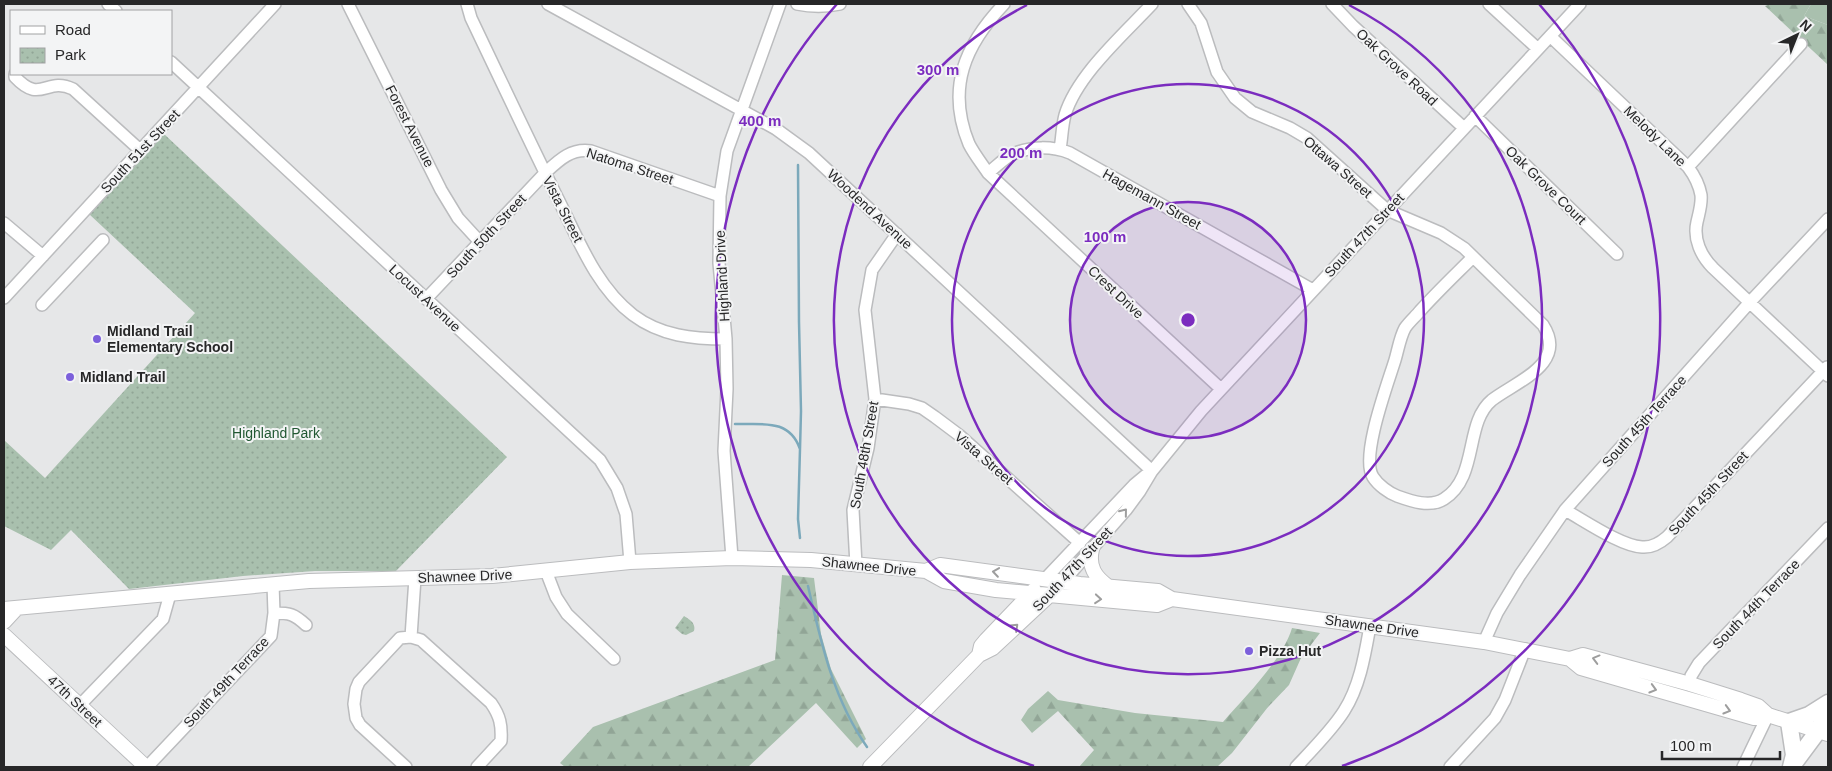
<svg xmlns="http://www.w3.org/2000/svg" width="1832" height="771" font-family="Arial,sans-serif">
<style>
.grass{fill:#a9c0ae}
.forest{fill:url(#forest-firs)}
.park{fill:url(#park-dots)}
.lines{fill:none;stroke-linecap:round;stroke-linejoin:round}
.stream{stroke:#7ca9bb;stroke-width:2.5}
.minor-casing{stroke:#bbbcbe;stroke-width:14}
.major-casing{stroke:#bbbcbe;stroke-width:16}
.highway-casing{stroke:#bbbcbe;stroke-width:19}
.minor{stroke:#fff;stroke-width:11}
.major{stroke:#fff;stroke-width:14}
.highway{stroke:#fff;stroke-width:16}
.oneway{stroke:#9e9e9e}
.ring{fill:none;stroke:#7b2cbf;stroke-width:2.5}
.poi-dot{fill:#7c60db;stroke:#f3f4f5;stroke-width:2}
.labels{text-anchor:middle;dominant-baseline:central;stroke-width:4;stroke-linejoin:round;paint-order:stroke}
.street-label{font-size:14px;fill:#272728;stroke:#f3f4f5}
.poi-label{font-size:14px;font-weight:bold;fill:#272728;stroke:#f3f4f5;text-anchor:start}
.park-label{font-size:14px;fill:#215732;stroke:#f3f4f5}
.centre{fill:#7b2cbf;stroke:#f3f4f5;stroke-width:2.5}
.ring-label{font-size:15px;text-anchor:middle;font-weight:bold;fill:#7b2cbf;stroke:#f3f4f5;stroke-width:4;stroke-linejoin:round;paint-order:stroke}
</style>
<defs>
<pattern id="forest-firs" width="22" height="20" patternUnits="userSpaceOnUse" patternTransform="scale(1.25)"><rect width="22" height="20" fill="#a9c0ae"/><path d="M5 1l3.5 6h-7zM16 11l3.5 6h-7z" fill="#91a596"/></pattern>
<pattern id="park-dots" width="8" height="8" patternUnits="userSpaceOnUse" patternTransform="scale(1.25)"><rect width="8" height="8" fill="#a9c0ae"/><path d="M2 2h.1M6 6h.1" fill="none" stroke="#91a596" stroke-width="1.8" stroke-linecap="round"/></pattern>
</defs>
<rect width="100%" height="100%" fill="#e6e7e8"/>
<path class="grass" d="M1811,4H1828V25L1804,16Z"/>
<path class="forest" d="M1771,4H1811L1804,16L1828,25V65L1765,6Z
M782,575L814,578L821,634L831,669L866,739L857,748L816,703L748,767H565L560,763L593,727L775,660Z
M1292,628L1320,633L1301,658L1289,685L1268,707L1232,753L1217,767H1079L1094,750L1058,711L1032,733L1021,720L1028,709L1048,691L1058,700L1135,713L1223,722C1245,697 1283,659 1292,628Z"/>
<path class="park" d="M163,133L507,457L396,571H315L243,576L129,589L71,530L51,550L4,526V440L45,478L195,313L89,214Z
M684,616C690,620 696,623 694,631L686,635L682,634L675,628Z"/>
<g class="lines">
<path class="stream" d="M798,165L799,322L801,411L800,449
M735,424C762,425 789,418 800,449L798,519L800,538
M808,586C821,642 833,699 867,747"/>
<g class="minor-casing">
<path id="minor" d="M108,4L116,11
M348,4L441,190L458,218L480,242
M467,4L471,18C499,77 527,136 556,195C577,236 595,286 633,315C661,336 693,339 726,339
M548,4L776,129L809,153L1152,471
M797,4C811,7 826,7 840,4
M1004,4C965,45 946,88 969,144C974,154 982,164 988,173L1221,389
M1188,4L1201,23L1217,72L1235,98L1252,112L1290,128L1307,138L1387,210L1441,233L1464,248L1543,325C1568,364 1517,381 1492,400C1464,423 1479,477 1444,499C1430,508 1411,501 1397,496C1389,493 1378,485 1373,477C1360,457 1388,383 1395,360C1398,350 1400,337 1405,328C1409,322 1416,316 1420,311C1437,292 1455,275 1473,257
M1332,4L1353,26L1464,128
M1489,4L1538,49
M1550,36L1688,167C1694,175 1699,184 1701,195C1702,204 1699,213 1697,222C1693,239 1701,256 1713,268L1828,376
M171,62L600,460L617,488L626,514L630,562
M15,74V77C41,105 46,76 73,89L140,150
M1475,116L1617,254
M1060,149C1062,138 1062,126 1065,115C1077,75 1124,34 1152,4
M1688,167L1801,44
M988,173C996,167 1004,158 1013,154C1031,146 1052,146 1070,153L1313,290
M4,223L43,256
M4,298L275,4
M426,299L545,173C559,160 571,148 591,151L720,196
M42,305L103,240
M875,399L909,404L922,408L935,417L959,435L1080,543
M1565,510C1585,521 1621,546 1642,547C1652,548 1660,543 1667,537L1827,367
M732,558L724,451L727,389L726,339L719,263L720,196L727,151L780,4
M856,565L853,510L868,448L875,399L865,310L872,270L897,234
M546,571L556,597L567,614L614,659
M1045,579L1134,485L1146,475
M1063,582L1126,510L1140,491L1152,471L1201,411L1580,4
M274,613C290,613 294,614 306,625
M411,637L421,640L491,703C500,716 502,725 501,741L477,767
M1484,642L1497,613L1520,575L1565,510L1750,302L1828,219
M1690,684L1691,676L1699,663L1828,528
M80,705L163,619L170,594
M147,767L271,636L274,613L273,584
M406,767L360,725L356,718L354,704L356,689L359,682L400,638L411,637L415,578
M1296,767C1312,750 1332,730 1344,711C1360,686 1365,654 1370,626
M1450,767L1495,718L1505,700L1525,649
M1743,767L1768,715"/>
</g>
<g class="major-casing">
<path id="major" d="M1092,549C1088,567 1095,577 1109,587
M926,571L940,565L1080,584L1158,591L1172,599L1484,642L1570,659L1583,655L1690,684L1741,700L1758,706L1768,715L1828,734
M4,609L309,581L492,576L630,562L732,558L811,560L926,571L944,581L996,590L1157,605L1172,599
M4,622L17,608
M4,635L146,767
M979,655L981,646L986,640L1034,590
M1570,659L1581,668L1754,718H1762L1768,715
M870,767L979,655L993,648L1053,592"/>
</g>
<g class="highway-casing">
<path id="highway" d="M1792,766L1818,731L1828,709
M1791,767L1794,755L1789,722L1809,715L1828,703"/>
</g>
<use href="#minor" class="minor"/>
<use href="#major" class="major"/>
<use href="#highway" class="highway"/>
</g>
<defs><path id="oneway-chevron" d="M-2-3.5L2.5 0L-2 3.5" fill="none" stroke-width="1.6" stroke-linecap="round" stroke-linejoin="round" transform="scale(1.25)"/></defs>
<g class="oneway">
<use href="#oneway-chevron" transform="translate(1124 512) rotate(-51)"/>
<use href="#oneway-chevron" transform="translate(996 572) rotate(-172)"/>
<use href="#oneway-chevron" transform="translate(1098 599) rotate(5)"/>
<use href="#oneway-chevron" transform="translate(1015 627) rotate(-43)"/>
<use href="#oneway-chevron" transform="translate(1596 659) rotate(-165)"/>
<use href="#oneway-chevron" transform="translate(1653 689) rotate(16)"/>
<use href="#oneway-chevron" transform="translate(1727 710) rotate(16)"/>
</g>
<circle cx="1188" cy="320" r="118" fill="#7b2cbf" fill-opacity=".12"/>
<g class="ring">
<circle cx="1188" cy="320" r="118"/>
<circle cx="1188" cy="320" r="236"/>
<path d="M1349 5A354 354 0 1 1 1027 5"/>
<path d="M1034 766A472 472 0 0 1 837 4M1539 4A472 472 0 0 1 1342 766"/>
</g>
<g class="poi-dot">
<circle cx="97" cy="339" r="5"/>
<circle cx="70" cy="377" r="5"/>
<circle cx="1249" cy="651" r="5"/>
</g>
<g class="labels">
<g class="street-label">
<text transform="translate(1397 67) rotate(43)">Oak Grove Road</text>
<text transform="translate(410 126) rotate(63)">Forest Avenue</text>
<text transform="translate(1655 136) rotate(44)">Melody Lane</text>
<text transform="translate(140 151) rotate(-47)">South 51st Street</text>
<text transform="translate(630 166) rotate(18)">Natoma Street</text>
<text transform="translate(1338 167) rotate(41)">Ottawa Street</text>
<text transform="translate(1546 185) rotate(44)">Oak Grove Court</text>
<text transform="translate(1152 199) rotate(29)">Hagemann Street</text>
<text transform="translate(563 209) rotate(63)">Vista Street</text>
<text transform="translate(870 209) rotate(43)">Woodend Avenue</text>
<text transform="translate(1364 235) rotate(-47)">South 47th Street</text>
<text transform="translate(486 236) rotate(-47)">South 50th Street</text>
<text transform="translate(722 276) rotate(-93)">Highland Drive</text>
<text transform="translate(1116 292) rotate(43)">Crest Drive</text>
<text transform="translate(425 298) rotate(43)">Locust Avenue</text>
<text transform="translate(1644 421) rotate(-48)">South 45th Terrace</text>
<text transform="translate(864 455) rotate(-80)">South 48th Street</text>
<text transform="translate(984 458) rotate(41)">Vista Street</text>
<text transform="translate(1708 493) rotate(-47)">South 45th Street</text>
<text transform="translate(869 566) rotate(6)">Shawnee Drive</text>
<text transform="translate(1072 569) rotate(-47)">South 47th Street</text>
<text transform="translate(465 576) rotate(-2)">Shawnee Drive</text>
<text transform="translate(1756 604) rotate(-46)">South 44th Terrace</text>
<text transform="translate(1372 626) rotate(8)">Shawnee Drive</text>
<text transform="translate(226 682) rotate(-47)">South 49th Terrace</text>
<text transform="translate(75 701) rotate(43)">47th Street</text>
</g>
<g class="poi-label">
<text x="107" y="331">Midland Trail<tspan x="107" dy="16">Elementary School</tspan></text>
<text x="80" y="377">Midland Trail</text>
<text x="1259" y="651">Pizza Hut</text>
</g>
<g class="park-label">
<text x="276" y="433">Highland Park</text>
</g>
</g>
<circle cx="1188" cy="320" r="8" class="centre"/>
<g class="ring-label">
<text x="938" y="75">300 m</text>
<text x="760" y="126">400 m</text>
<text x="1021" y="158">200 m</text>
<text x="1105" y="242">100 m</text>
</g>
<rect width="1832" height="771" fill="none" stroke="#272728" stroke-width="10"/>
<rect x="10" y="10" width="162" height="65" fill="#f3f4f5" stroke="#a1a2a3"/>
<rect x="20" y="26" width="25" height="8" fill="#ffffff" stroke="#a1a2a3"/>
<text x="55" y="35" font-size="15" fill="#272728">Road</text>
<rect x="20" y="48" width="25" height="15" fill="url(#park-dots)" stroke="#a1a2a3"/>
<text x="55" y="60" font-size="15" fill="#272728">Park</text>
<g transform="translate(1797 35) rotate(43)" stroke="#f3f4f5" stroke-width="4" paint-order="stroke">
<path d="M0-4L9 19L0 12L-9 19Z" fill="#272728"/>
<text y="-8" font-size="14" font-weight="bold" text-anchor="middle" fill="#272728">N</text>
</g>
<path d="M1662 751v8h118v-8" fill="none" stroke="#272728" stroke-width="2.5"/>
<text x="1670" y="751" font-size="15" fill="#272728" stroke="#f3f4f5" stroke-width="4" paint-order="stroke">100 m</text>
</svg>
